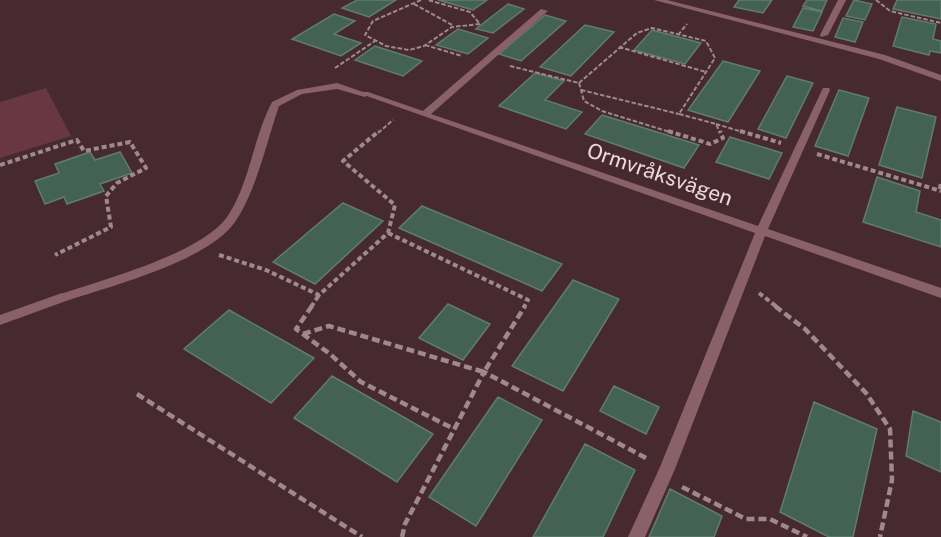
<svg xmlns="http://www.w3.org/2000/svg" width="941" height="537" font-family="'Public Sans',sans-serif">
<style>
.green{fill:#693742}
.building{fill:#446254;stroke:#5e7d6e;stroke-width:1.5}
.lines{fill:none;stroke-linecap:round;stroke-linejoin:round}
.path-far2{stroke:#a0898d;stroke-width:2;stroke-dasharray:4.5 2;stroke-linecap:butt}
.path-far1{stroke:#a0898d;stroke-width:4;stroke-dasharray:5 3;stroke-linecap:butt}
.path{stroke:#a0898d;stroke-width:4.5;stroke-dasharray:8 4;stroke-linecap:butt}
.service{fill:#8a6168;fill-rule:evenodd}
.minor{fill:#8a6168;fill-rule:evenodd}
.labels{text-anchor:middle;dominant-baseline:central;stroke-width:5;stroke-linejoin:round;paint-order:stroke}
.street-label{font-size:21px;fill:#ecd9dc;stroke:#462a2f}
</style>
<rect width="100%" height="100%" fill="#462a2f"/>
<path class="green" d="M46,88L71,136L0,158V102Z"/>
<path class="building" d="M357,0H396L369,17L342,8Z
M438,0H487L473,10Z
M739,0H772L763,13L734,7Z
M807,0H827L822,11L803,6Z
M854,0L872,4L865,20L846,16Z
M897,0H941V19L893,9Z
M508,4L524,9L493,33L476,29Z
M803,8L822,12L813,31L793,27Z
M334,14L355,21L334,34L361,43L341,56L292,39Z
M545,15L566,21L521,61L499,54Z
M902,17L936,24L933,39L941,41V53L930,51L929,55L893,46Z
M843,18L863,22L855,42L835,37Z
M585,25L614,32L571,76L540,67Z
M458,29L488,38L468,54L436,45Z
M652,30L701,43L685,64L634,50Z
M375,46L422,61L403,76L355,60Z
M723,61L760,71L728,122L688,110Z
M535,73L564,81L545,100L582,112L566,129L499,106Z
M787,76L813,83L786,138L758,129Z
M839,90L869,98L848,156L815,146Z
M897,107L936,117L922,178L879,165Z
M602,115L699,145L684,168L585,134Z
M730,137L782,153L769,179L716,162Z
M90,152L95,160L120,152L132,173L100,184L104,191L67,204L64,197L45,204L35,181L59,173L55,164Z
M877,177L920,191L916,212L941,220V247L863,222Z
M343,203L383,221L315,284L273,262Z
M422,206L562,264L542,291L399,228Z
M573,280L619,299L563,391L512,366Z
M448,304L490,324L463,360L419,338Z
M229,310L314,358L271,403L184,349Z
M332,376L433,434L397,482L294,418Z
M614,386L659,407L646,434L600,411Z
M498,397L542,420L476,526L429,497Z
M814,402L877,429L853,537H829L780,512Z
M913,411L941,422V472L906,456Z
M585,444L635,470L603,537H533Z
M670,489L722,516L714,537H649Z"/>
<g class="lines">
<path class="path-far2" d="M421,0L373,21L365,35L386,46L409,50L424,46L452,27L480,24L470,12L428,0
M876,0L890,11L941,23
M414,4L454,26
M678,35L687,24
M425,45L462,56
M619,47L706,72
M510,66L579,83
M335,68L375,41
M579,83L584,101L602,111L673,133
M579,83L637,33L652,28L706,41L715,58L679,114L716,124L720,133
M581,90L679,114
M716,124L746,133
M378,133L393,120"/>
<path class="path-far1" d="M668,131L710,144L723,138L720,131
M740,131L781,143
M817,154L941,191
M0,165L77,140L84,151L130,142L146,168L117,183L106,196L111,227L55,255
M940,189L941,182
M388,233L528,300L524,307
M219,255L266,270L319,295L388,233L395,205L343,161L379,131
M759,293L777,307
M311,307L319,295"/>
<path class="path" d="M312,306L296,329L330,354L361,382L454,429
M775,306L805,329L866,393L890,429L892,480L880,537
M303,334L329,326L484,372L525,306
M137,394L362,537
M682,487L746,519H770L807,537
M402,537L405,524L484,372L648,459"/>
<path class="service" d="M654,0H667L885,55L941,75V81L879,59Z
M337,83L369,94L365,97L337,89L302,94L279,106C267,141 256,192 235,222C208,261 111,286 66,301H58L56,298L58,295C101,280 201,254 227,217C250,183 253,138 272,102L297,90Z"/>
<path class="minor" d="M838,0H846L828,35L821,37L820,35Z
M541,9L548,11L431,114L758,226L822,90L823,88H829L830,90L768,229L941,288V298L765,236L675,469L645,537H628L660,467L755,233L361,94L362,92H368L423,111Z
M62,293L66,295L68,298L66,301L0,325V315Z"/>
</g>
<g class="labels">
<g class="street-label">
<text transform="translate(660 174) rotate(19)">Ormvråksvägen</text>
</g>
</g>
</svg>
